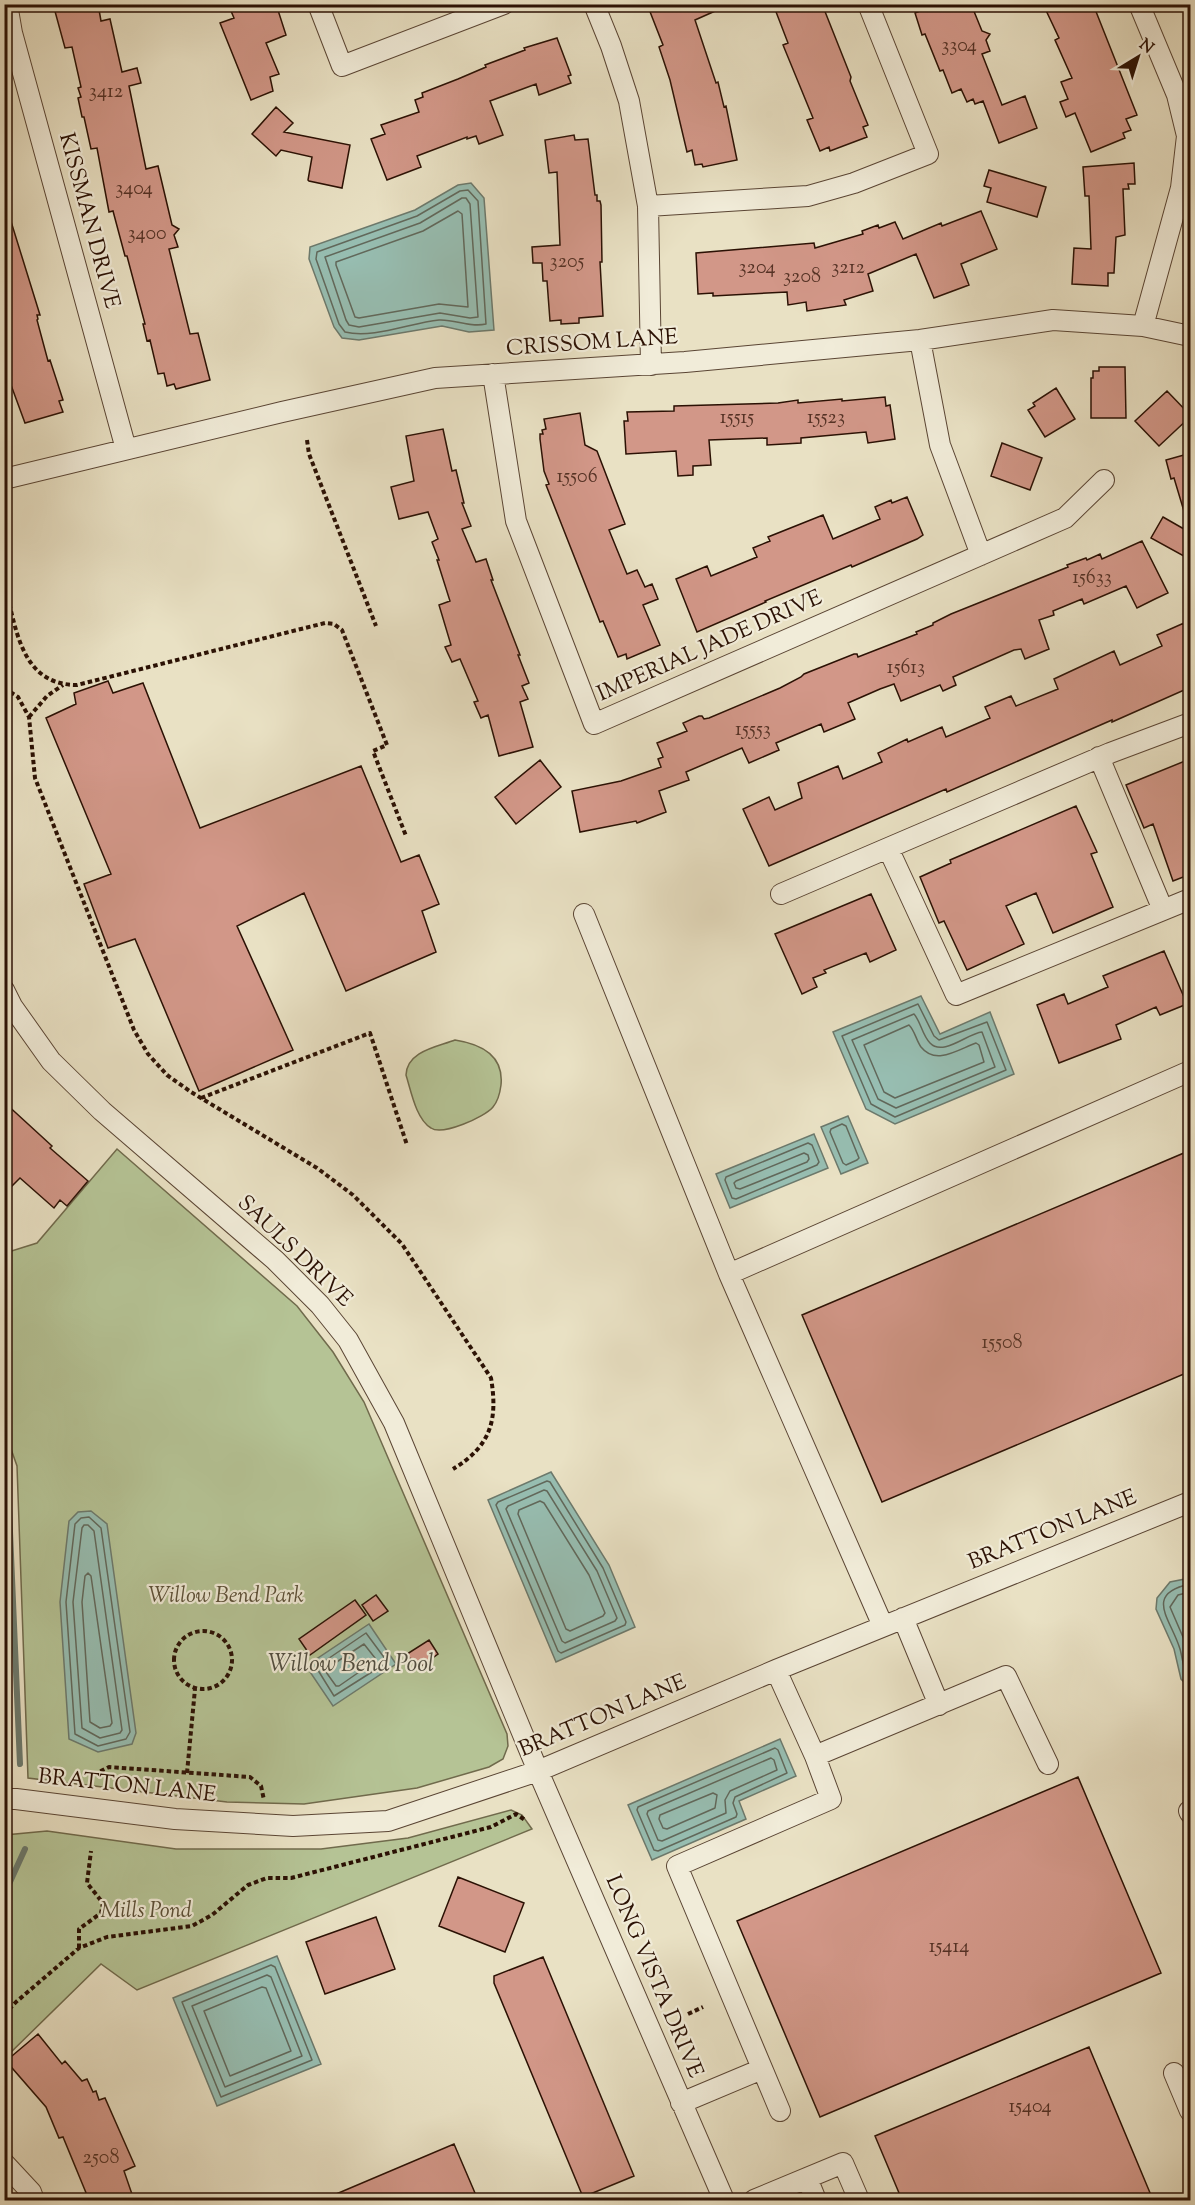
<svg xmlns="http://www.w3.org/2000/svg" width="1195" height="2205" font-family="'Sorts Mill Goudy',serif">
<style>
.green{fill:#b5c395;stroke:#706a4c;stroke-width:1.5}
.water{fill:#97beb2;stroke:#6c796c;stroke-width:1.5}
.lines{fill:none;stroke-linecap:round;stroke-linejoin:round}
.shore{stroke:#61685b;stroke-width:1.5}
.stream{stroke:#6c796c;stroke-width:6}
.building{fill:#d29788;stroke:#2b1104;stroke-width:1.5}
.minor-casing{stroke:#5a4534;stroke-width:22}
.path{stroke:#2b1104;stroke-width:4;stroke-dasharray:4.5 3;stroke-linecap:butt}
.minor{stroke:#f1ecd9;stroke-width:20}
.labels{text-anchor:middle;dominant-baseline:central;stroke-width:4.5;stroke-linejoin:round;paint-order:stroke}
.number-label{font-size:20px;fill:#553225}
.street-label{font-size:22px;fill:#2b1104;stroke:#f1ecd9}
.park-label{font-size:22px;font-style:italic;fill:#5b4f37;stroke:#f1ecd9}
.water-label{font-size:24px;font-style:italic;fill:#514e41;stroke:#f1ecd9}
</style>
<rect width="100%" height="100%" fill="#e9e1c4"/>
<filter id="stains"><feTurbulence type="fractalNoise" baseFrequency=".00333" numOctaves="4"/><feColorMatrix values="0 0 0 0 .2 0 0 0 0 .09 0 0 0 0 .02 0 0 0 .5 -.17"/></filter>
<radialGradient id="worn" r=".72"><stop offset=".6" stop-color="#630" stop-opacity="0"/><stop offset="1" stop-color="#630" stop-opacity=".3"/></radialGradient>
<path class="green" d="M455,1040C481,1044 504,1055 501,1085C500,1093 498,1101 493,1107C485,1117 442,1136 431,1128C416,1119 411,1091 406,1075C407,1051 437,1047 455,1040Z
M117,1149L297,1306L333,1352L364,1402L507,1734L508,1746L503,1759L489,1767L417,1788L304,1804L227,1802L28,1778L17,1466L5,1432V1253L37,1243Z
M511,1810L522,1815L532,1829L137,1990L101,1964L5,2058V1835L47,1831L176,1849H321L408,1838Z"/>
<path class="water" d="M471,183L484,198L494,330L469,332L442,326L359,340L342,338L334,327L309,259L310,247L415,210L458,185Z
M921,996L940,1034L990,1012L1014,1074L895,1124L866,1109L833,1032Z
M848,1116L868,1163L841,1174L821,1127Z
M814,1134L828,1168L730,1208L716,1174Z
M551,1472L609,1565L635,1627L556,1662L488,1500Z
M91,1511L107,1524L136,1733L132,1744L98,1752L69,1739L60,1602L69,1521L78,1512Z
M1190,1578V1688L1181,1679L1174,1649L1156,1609L1157,1598L1170,1582Z
M369,1624L396,1664L333,1706L306,1666Z
M780,1739L796,1776L739,1801L746,1819L652,1860L628,1805Z
M277,1956L321,2064L217,2106L173,1998Z"/>
<g class="lines">
<path class="shore" d="M468,190L478,201L486,324C470,328 455,319 439,320C410,323 373,339 345,332L339,324L316,259L317,252L417,216L460,191Z
M462,198H466L470,204L478,317L470,318L440,313L359,327L349,325L346,320L325,257L420,223Z
M458,211L462,214L468,307L439,304L359,318L355,317L336,265V262L423,231Z
M918,1004L934,1036L939,1040L987,1022L1006,1070L895,1117L871,1104L842,1036Z
M914,1014C921,1022 922,1035 930,1043C943,1057 968,1033 982,1032L995,1067L896,1108L878,1099L852,1040Z
M909,1025C915,1031 916,1040 921,1047C936,1066 959,1049 976,1043L979,1045L984,1062L895,1098L884,1092L864,1045Z
M842,1124L846,1126L859,1158L857,1160L846,1165L843,1163L830,1132L831,1129Z
M808,1143L812,1145L819,1162L817,1165L736,1199L732,1198L725,1180L726,1177Z
M804,1153L808,1155L809,1159L807,1162L740,1189L736,1188L734,1183L736,1181Z
M547,1481L550,1482L603,1568L626,1622L625,1625L561,1653L558,1651L496,1505L498,1502Z
M544,1490L547,1491L597,1571L617,1618L615,1621L565,1643L562,1641L506,1509L508,1506Z
M540,1501L544,1503L589,1575L605,1613L603,1616L570,1631L566,1629L518,1514L519,1510Z
M89,1517L101,1528L130,1732L126,1739L98,1746L75,1734L66,1602L75,1524L81,1518Z
M84,1525H88L94,1531L122,1730L120,1733L100,1738L82,1728L73,1602L82,1528Z
M88,1573L91,1576L112,1723L110,1726L100,1728L90,1722L82,1602L85,1576Z
M1190,1584C1143,1594 1171,1619 1180,1649C1183,1659 1183,1672 1190,1680
M1190,1592L1178,1595L1170,1607L1186,1644L1190,1661
M366,1633L386,1660V1663L334,1696L316,1667Z
M364,1644L375,1658V1661L339,1686H336L326,1672V1669Z
M775,1748L778,1750L787,1773L735,1797L733,1803L737,1814L736,1817L658,1851L654,1850L637,1810L638,1807Z
M771,1758L774,1760L777,1770L730,1791L725,1800L726,1813L662,1841L658,1840L647,1814L648,1811Z
M713,1793L717,1795L715,1808L667,1829L663,1828L659,1819L660,1815Z
M271,1965L275,1967L312,2060L221,2097L182,2002Z
M267,1975L271,1977L302,2056L225,2087L192,2006Z
M262,1987L266,1988L291,2051L230,2076L204,2011Z"/>
<path class="stream" d="M4,1455L7,1462L20,1764
M4,1895L25,1849"/>
</g>
<path class="building" d="M53,4H98L101,21L110,19L122,72L137,68L141,83L129,86L146,169L158,166L172,225L179,229L174,235L178,247L169,249L190,334L198,333L210,380L176,389L174,384L167,386L164,373L158,374L150,340L147,341L143,324H145L127,256H125L113,211L109,212L97,148L91,149L84,117H82L78,98L81,97L78,88L81,87L72,47L65,48Z
M228,4H276L286,35L266,43L279,74L270,77L273,91L251,100L220,23L234,18Z
M647,4H731L695,20L716,83L718,82L724,107L726,106L737,160L703,167L702,164L695,165L692,150L687,152L670,80L659,47L663,45Z
M773,4H822L851,77L850,81L868,125L863,127L867,137L830,151L829,147L820,151L807,120L813,118L783,45L788,43Z
M917,4H971L982,31L990,34L986,40L990,51L982,54L1002,105L1025,96L1037,128L999,143L983,101L975,104L973,99L967,102L961,89L952,93L943,70L940,71L925,34L922,35L915,13L920,11Z
M1043,4H1093L1137,115L1126,119L1131,130L1123,133L1125,138L1091,152L1075,113L1066,117L1060,102L1068,99L1061,82L1072,78L1055,40L1059,38Z
M557,38L571,75L568,76L571,83L539,95L536,84L490,101L503,135L479,144L476,136L467,139V137L417,156L421,167L387,180L371,139L385,134L381,125L419,112L415,100L423,97L422,93L458,79L486,67L485,65L525,50L524,48Z
M276,107L293,123L284,132L350,145L342,188L309,181L308,180L312,157L281,150L276,156L252,134Z
M574,135L575,140L588,139L595,195H597V201H600L601,205L602,262H600L603,316L579,318V323L561,324V320L550,321L547,281H543L542,263H533L532,247L560,245L557,172L549,173L545,140Z
M1134,163L1135,184H1128L1129,189H1123L1125,235L1116,237L1114,273H1108V286L1072,284L1074,248L1091,249L1089,196H1085L1083,167Z
M989,170L1046,187L1037,217L987,202L991,188L984,186Z
M981,211L997,249L961,264L969,285L934,298L916,254L868,274L873,291L844,300L846,305L807,311L806,302L788,305L787,292L713,296V293L698,294L696,253L814,243L815,248L863,234L862,231L878,225L879,228L895,222L903,239L941,223L942,226Z
M9,215L40,315H37L38,319L37,320L48,361L50,360L63,400L59,401L63,412L25,423L11,385L9,386L4,367V216Z
M1099,367H1125L1126,418H1091V378H1093V371H1099Z
M1056,388L1075,419L1045,437L1028,410L1035,406L1033,403Z
M1167,391L1191,416L1159,446L1135,421Z
M885,397L886,406L890,405L895,439L868,443L866,432L801,438V443L767,445V438L709,440L711,465L693,466V475L678,476L676,451L626,454L624,421H628L627,412L674,411V406L778,403L798,400V403L842,399V401Z
M580,413L585,445L597,451L625,524L609,530L627,574L637,570L645,587L652,584L658,599L643,605L660,645L627,659L626,654L618,657L603,621L600,622L546,485L549,484L544,471L540,439V434H543L542,430L546,429L544,419Z
M443,429L452,471L456,470L464,503H462L471,526L462,529L476,562L486,559L493,580H491L520,655H518L529,683L522,686L528,699L520,702L533,747L499,756L488,715L481,718L474,702L478,701L460,659L452,662L445,647L451,645L439,605L450,601L437,560H439L432,542L438,539L428,512L399,519L391,487L414,481L406,436Z
M1002,443L1042,458L1030,490L991,476Z
M1191,453V517L1186,518L1174,478L1171,479L1166,460Z
M907,497L923,535L917,539L852,567L851,565L765,601L766,602L697,632L676,579L707,566L711,576L757,557L753,548L770,541L768,537L823,515L833,539L880,519L875,507L891,500L892,503Z
M1163,517L1191,533V560L1151,538Z
M1142,541L1168,593L1155,599L1137,608L1126,586L1084,604L1082,599L1053,611L1054,615L1039,620L1049,649L1025,659L1021,649L1014,650L953,677L956,685L943,691L940,685L901,701L894,684L880,689L848,703L855,719L824,732L821,724L776,743L779,750L749,763L742,748L686,772L689,780L659,791L666,812L637,823L636,821L580,832L572,791L621,781L661,767L658,759L663,757L657,743L687,731L683,723L699,716H702L704,719L709,718L780,688L801,677L804,674L854,654H857L858,657L917,634L916,632L933,625V623L951,614L1068,567L1067,565L1086,558L1087,560L1100,554L1102,559Z
M1184,623L1191,638V687L1112,722V720L947,792L946,789L769,866L743,809L769,797L775,810L802,798L798,783L838,766L843,779L882,762L878,753L907,739L908,742L942,727L946,737L990,718L985,707L1011,696L1016,706L1058,689L1054,679L1114,651L1120,665L1162,646L1157,635Z
M108,681L113,693L143,683L200,828L361,766L401,862L419,855L439,904L422,911L436,952L346,991L304,893L237,926L293,1050L199,1091L135,939L108,948L84,884L111,874L46,718L76,704L74,693Z
M540,760L561,787L516,824L495,797Z
M1185,761L1191,775V874L1173,881L1153,824L1144,828L1126,785Z
M1076,806L1097,852L1091,854L1113,907L1053,933L1036,893L1006,906L1024,944L967,970L944,921L939,923L920,877L951,863L950,860Z
M871,894L896,950L870,962L866,953L824,970L826,973L813,978L817,987L802,994L775,934Z
M1164,951L1187,1004L1160,1015L1156,1007L1116,1025L1121,1039L1059,1063L1037,1005L1064,994L1068,1004L1108,987L1103,976Z
M4,1102L52,1146L50,1148L88,1181L67,1206L60,1200L54,1208L20,1178L4,1194Z
M1191,1150V1371L882,1502L802,1315Z
M376,1595L388,1611L373,1621L362,1605Z
M355,1600L366,1615L310,1655L299,1639Z
M429,1640L438,1654L417,1669L407,1654Z
M1078,1777L1161,1973L820,2117L737,1921Z
M458,1877L524,1903L505,1952L439,1926Z
M376,1917L395,1969L325,1994L306,1942Z
M543,1957L634,2176L583,2197L494,1983V1976Z
M38,2034L62,2064L65,2061L82,2081L87,2079L93,2092L96,2091L99,2100L105,2098L135,2166L124,2171L134,2200H89L63,2137L59,2138L46,2107L6,2061Z
M1089,2047L1153,2200H902L875,2136Z
M454,2144L478,2200H322Z"/>
<g class="lines">
<g class="minor-casing">
<path id="minor" d="M7,4L12,33L126,449
M318,4L342,66L504,4
M594,4L611,46L629,101L648,206L651,365
M1139,4L1177,95L1187,136L1181,188L1143,326
M648,206L808,196L854,183L928,154L868,4
M920,340L940,445L981,555
M493,374L516,521L594,724L1065,518L1104,480
M4,479L282,412L435,378L685,362L920,340L1053,320L1143,326L1190,336
M1190,723L1110,753L888,848L956,995L1190,899
M1099,757L1163,910
M781,894L888,848
M584,914L729,1274L883,1626
M4,990L12,1006L51,1061L102,1111L275,1260L320,1305L348,1340L394,1423L538,1771L724,2200
M729,1274L1190,1071
M903,1618L939,1705
M776,1670L815,1756L1006,1676L1048,1764
M4,1799H16L175,1819L293,1826L388,1821L538,1771L776,1670L1190,1502
M1189,1811L1190,1813
M1174,2073L1190,2111
M681,2103L762,2069
M780,2111L677,1866L831,1799L815,1756
M4,2163L31,2192L34,2200
M807,2178L816,2200
M754,2200L843,2163L859,2200"/>
</g>
<path class="path" d="M307,440L309,454L376,626
M4,582C16,625 19,685 77,685L325,623L334,624L342,630L387,745L373,751L406,836
M4,688L18,697L29,717L35,778L134,1030L148,1054L167,1075L191,1092L317,1168L353,1195L402,1244L491,1378C498,1420 491,1446 453,1469
M29,717L47,696L63,685
M201,1098L370,1033L407,1145
M174 1660a29 29 0 1 1 58 0a29 29 0 1 1-58 0Z
M187,1773L195,1689
M99,1778V1772L109,1767L250,1777L261,1786L264,1800
M79,1948V1929L101,1913L103,1903L87,1883L91,1851
M688,2014L703,2007
M4,2015L16,2002L79,1948L107,1937L192,1926L212,1915L248,1885L267,1878H291L491,1827L516,1814L525,1820"/>
<use href="#minor" class="minor"/>
</g>
<g class="labels">
<g class="number-label">
<text x="959" y="46">3304</text>
<text x="106" y="92">3412</text>
<text x="134" y="189">3404</text>
<text x="147" y="234">3400</text>
<text x="567" y="262">3205</text>
<text x="757" y="268">3204</text>
<text x="848" y="268">3212</text>
<text x="802" y="277">3208</text>
<text x="737" y="418">15515</text>
<text x="826" y="418">15523</text>
<text x="577" y="477">15506</text>
<text x="1092" y="578">15633</text>
<text x="906" y="668">15613</text>
<text x="753" y="730">15553</text>
<text x="1002" y="1343">15508</text>
<text x="949" y="1947">15414</text>
<text x="1030" y="2107">15404</text>
<text x="101" y="2158">2508</text>
</g>
<g class="street-label">
<text transform="translate(88 221) rotate(75)">KISSMAN DRIVE</text>
<text transform="translate(592 344) rotate(-4)">CRISSOM LANE</text>
<text transform="translate(710 647) rotate(-24)">IMPERIAL JADE DRIVE</text>
<text transform="translate(294 1252) rotate(44)">SAULS DRIVE</text>
<text transform="translate(1053 1531) rotate(-22)">BRATTON LANE</text>
<text transform="translate(603 1717) rotate(-23)">BRATTON LANE</text>
<text transform="translate(127 1787) rotate(6)">BRATTON LANE</text>
<text transform="translate(653 1977) rotate(67)">LONG VISTA DRIVE</text>
</g>
<g class="park-label">
<text x="226" y="1597">Willow Bend Park</text>
<text x="146" y="1912">Mills Pond</text>
</g>
<g class="water-label">
<text x="351" y="1665">Willow Bend Pool</text>
</g>
</g>
<rect width="1195" height="2205" fill="none" stroke="#e9e1c4" stroke-width="24"/>
<rect x="6" y="6" width="1183" height="2193" fill="none" stroke="#2b1104" stroke-width="3"/>
<rect x="12" y="12" width="1171" height="2181" fill="none" stroke="#2b1104" stroke-width="1.5"/>
<g transform="translate(1138 57) rotate(38)" stroke="#f1ecd9" stroke-width="4.5" paint-order="stroke">
<path d="M0-4.5L10 22L0 15L-10 22Z" fill="#2b1104"/>
<text y="-9" font-size="16" font-weight="bold" text-anchor="middle" fill="#2b1104">N</text>
</g>
<rect width="100%" height="100%" filter="url(#stains)"/>
<rect width="100%" height="100%" fill="url(#worn)"/>
</svg>
